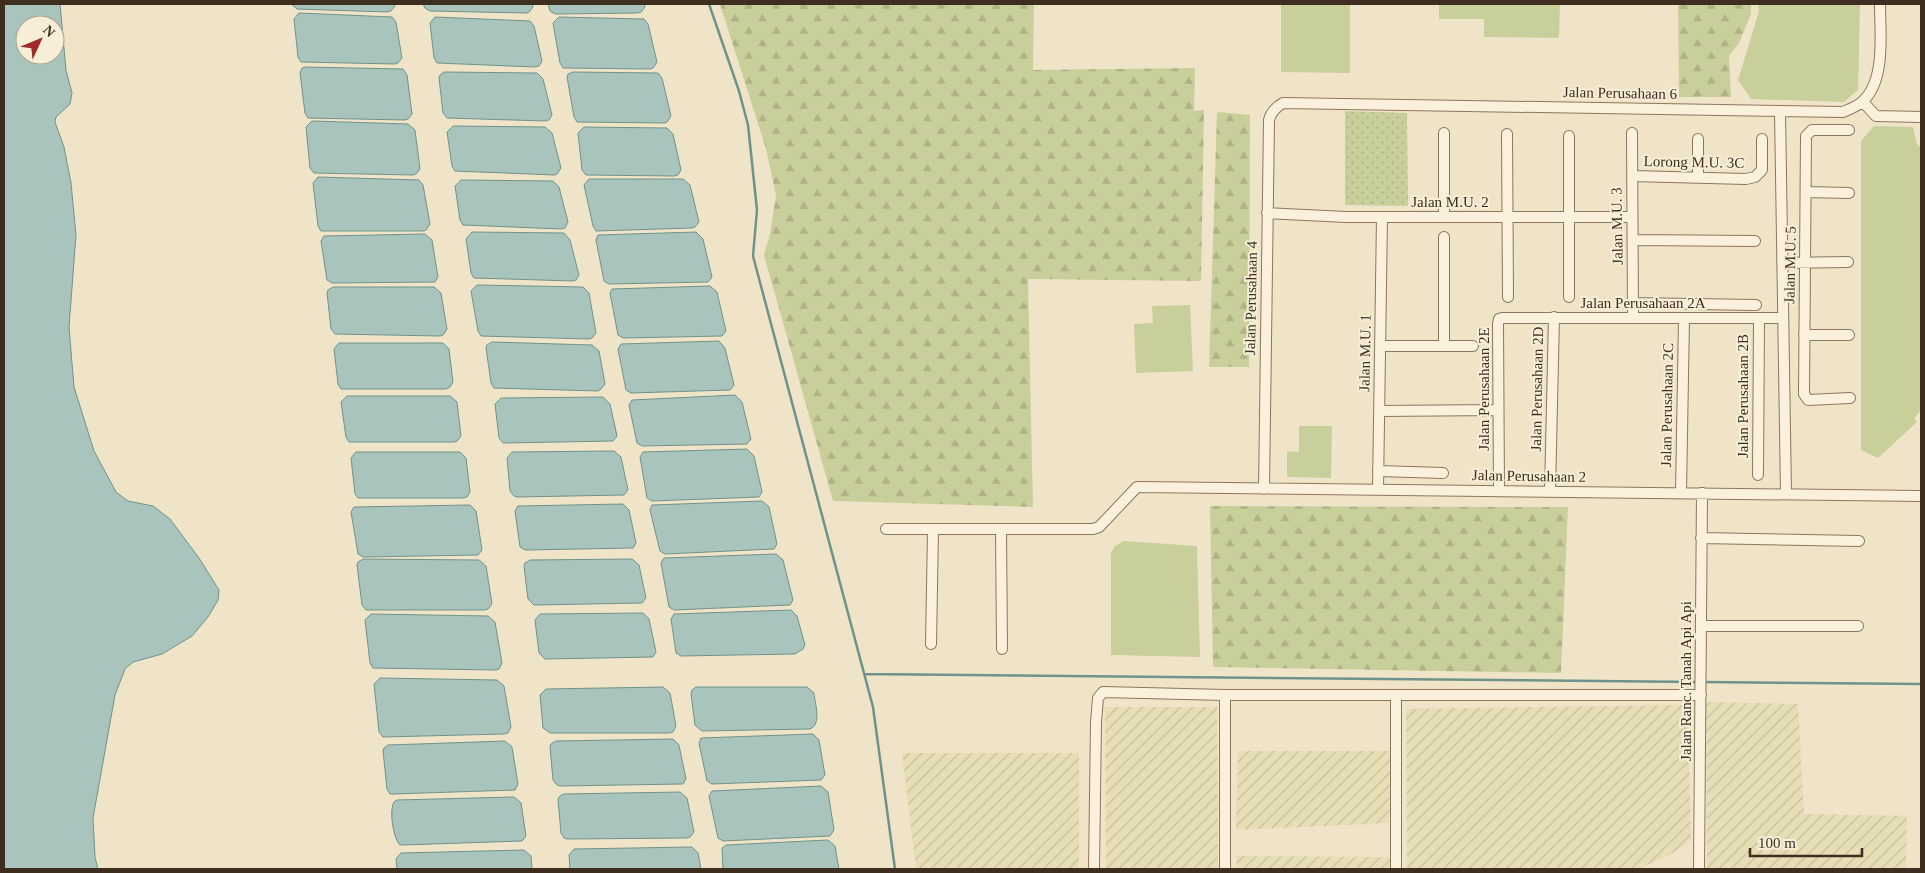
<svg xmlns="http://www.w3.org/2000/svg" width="1925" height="873" font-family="Georgia,serif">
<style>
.farmland{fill:url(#farmland-furrows)}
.grass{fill:#c9cf9b}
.forest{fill:url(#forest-firs)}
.park{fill:url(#park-dots)}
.water{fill:#a9c4bc;stroke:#6f938a;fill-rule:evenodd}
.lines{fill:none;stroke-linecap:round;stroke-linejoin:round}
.stream{stroke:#6f938a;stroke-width:2.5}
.minor-casing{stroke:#8d765c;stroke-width:12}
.minor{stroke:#faf1dc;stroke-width:10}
.labels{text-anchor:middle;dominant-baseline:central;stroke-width:4;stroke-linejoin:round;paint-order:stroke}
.street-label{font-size:15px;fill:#3d2e20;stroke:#f7eed8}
</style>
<defs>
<pattern id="farmland-furrows" width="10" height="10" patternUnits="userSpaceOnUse" patternTransform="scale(1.25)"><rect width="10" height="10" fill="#e6deb5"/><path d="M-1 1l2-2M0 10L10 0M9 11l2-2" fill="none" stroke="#c6bf9b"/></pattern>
<pattern id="forest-firs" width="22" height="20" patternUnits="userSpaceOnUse" patternTransform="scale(1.25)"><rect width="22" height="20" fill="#c9cf9b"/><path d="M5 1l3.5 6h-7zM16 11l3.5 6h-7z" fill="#aeb285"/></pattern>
<pattern id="park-dots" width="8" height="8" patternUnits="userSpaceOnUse" patternTransform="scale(1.25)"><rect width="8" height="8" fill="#c9cf9b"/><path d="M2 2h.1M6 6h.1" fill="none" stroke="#aeb285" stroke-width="1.8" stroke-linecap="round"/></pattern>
</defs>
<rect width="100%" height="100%" fill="#f0e4c8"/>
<path class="farmland" d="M1706,702L1798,704L1804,814L1907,816L1906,869H1707Z
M1688,705L1691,841L1666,857L1642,867V869H1407L1406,709Z
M1105,707H1217L1218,869H1106Z
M1238,751H1391L1389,823L1236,830Z
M902,753H1079V869H916Z
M1236,856L1390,857V869H1237Z"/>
<path class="grass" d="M1281,4H1350V73L1281,72Z
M1439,4H1560L1559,38L1484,37V19H1439Z
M1758,4H1860L1858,90L1844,102L1751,99L1738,80L1759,11Z
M1874,126L1913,127L1917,144L1921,148V410L1914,418L1917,422L1878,458L1861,450V141Z
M1190,305L1193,371L1136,373L1134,324L1153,323L1152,306Z
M1299,426H1332L1331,478L1287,477V451L1299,452Z
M1124,541L1197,546L1200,657L1111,655V553L1115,546Z"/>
<path class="forest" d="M720,4H1034L1033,70L1195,68L1194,111L1204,110L1201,281L1028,279L1033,507L833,501L764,255L770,234L776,195L766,149Z
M1678,4H1751V14L1739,43L1729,56L1731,97H1679Z
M1217,112L1250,115L1249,367H1209Z
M1210,506L1568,507L1561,673L1213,667Z"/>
<path class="park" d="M1345,111L1407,113L1408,206L1345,205Z"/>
<path class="water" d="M4,4H60L66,70L72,93L70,104L56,117L55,122L64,147L71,183L76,235L69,327L74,387L94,451L116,492L128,501L153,506L170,519L199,558L219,590L218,600L208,617L192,636L162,654L133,662L125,669L115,695L93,818L95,857L98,869H4ZM25,25H55V55H25Z
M291,4H394L395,6L391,11L387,12L297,9Z
M423,4H532L533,7L529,12L526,13L430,11L425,8Z
M548,4H644L645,7L641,12L638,13L555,14L550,11Z
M299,13L392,17L396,22L402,58L398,63L395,64L301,62L298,57L294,19Z
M435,17L530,21L534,26L542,61L539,66L535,67L437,63L434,58L430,23Z
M559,17L644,19L648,24L657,62L653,68L650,69L563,68L560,63L553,23Z
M305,67L403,69L407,75L412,114L408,119L405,120L308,118L305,113L300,73L302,68Z
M444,72L537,73L543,79L552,115L549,120L545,121L447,118L443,113L439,78L440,75Z
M573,72L658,73L662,78L671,116L667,122L664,123L577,122L574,117L567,77L568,74Z
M312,121L408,124L415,130L420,169L416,174L413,175L314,173L310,168L306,127Z
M453,126L545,127L552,133L561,168L557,174L554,175L455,171L452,166L447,132Z
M584,127L667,128L673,134L681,170L678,175L674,176L586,175L582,170L578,133Z
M318,177L419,180L423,185L430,224L426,230L423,231H321L318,226L313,183Z
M589,179H683L690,185L699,222L695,227L692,228L596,231L593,226L584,185Z
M461,180L553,181L559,187L568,222L565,228L561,229L463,225L460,220L455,186Z
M472,232L564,233L570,240L579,275L576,280L572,281L474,278L471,273L466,239Z
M696,232L703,239L712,277L708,282L609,284L604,281L596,240L598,235Z
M425,234L432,240L438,277L435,282L332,283L327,280L321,241L324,236Z
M477,285L583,287L589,293L596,333L592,338L589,339L481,336L478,331L471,291Z
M710,286L717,292L726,331L722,336L623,338L618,335L610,293L612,289Z
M333,287H434L441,293L447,329L443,335L440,336L335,334L331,329L327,293L328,290Z
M719,341L725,348L734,385L730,390L631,393L626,390L618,349L621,344Z
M492,342L592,345L599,351L605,384L601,389L598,391L494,388L491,383L486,348L487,345Z
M339,343H443L449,349L453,382L450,387L446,389H341L338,384L334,349Z
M735,395L742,402L751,439L747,444L642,446L637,443L629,405L632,400Z
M347,396H450L457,402L461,436L457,441L454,442H349L346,437L341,402Z
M603,397L610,404L617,436L613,441L505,443H503L499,438L495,404L501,398Z
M747,449L754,456L762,492L759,497L652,501L647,498L640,457L643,452Z
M614,451L621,457L628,490L624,495L517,497L514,496L510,491L507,458L512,452Z
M356,452H460L466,458L470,492L467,497L463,498H358L355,494L351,458Z
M762,501L769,507L777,544L774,549L665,554L660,551L650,510L652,505Z
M623,504L629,510L636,543L633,548L525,550L520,547L515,511L518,506Z
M470,505L476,511L482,550L478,555L363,557L358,554L351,512L354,507Z
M776,554L783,560L793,600L790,605L674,610L669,607L661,563L664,558Z
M363,559L479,560L486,566L492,604L488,609L485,610H366L362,605L357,565L358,562Z
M632,559L639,565L646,598L642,603L534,605L528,599L524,566L525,563L530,560Z
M791,610L797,616L805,645L803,649L795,654L681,656L676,653L671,619L674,614Z
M643,613L649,619L656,652L653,657L545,659L539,653L535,620L540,614Z
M371,614L488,616L495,622L502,663L499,669L495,670L373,668L370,663L365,620Z
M380,678L497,680L504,686L511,727L508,733L504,734L383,737L379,732L374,684Z
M663,687L670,693L676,726L673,732L669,733H550L543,728L540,695L546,689Z
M696,687H807L814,693C815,704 822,724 810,729L702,731L695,725L691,694L692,690Z
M813,734L819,740L825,775L821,780L712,784L707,781L699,743L701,738Z
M673,739L679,745L686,779L683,784L560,786L557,785L553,780L550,747L551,744L556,741Z
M505,741L512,747L518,784L515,790L393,794H390L387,789L383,751L384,748L388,745Z
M821,786L828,792L834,830L830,836L723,841L718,838L709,796L712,791Z
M680,792L687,798L694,832L690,837L687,838L567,839L564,838L561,833L558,800L559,797L563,794Z
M514,797L521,803L526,836L522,841L402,845L399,844C393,836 389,810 394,802L397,800Z
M828,840L835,846L839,869H723L722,848L726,845Z
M692,847L698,853L701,869H570L569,855L574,849Z
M524,850L531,856L532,869H397L396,859L401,853Z"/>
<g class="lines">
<path class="stream" d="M709,4L739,91L748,125L757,210L753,256L873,707L895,869
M864,674L1697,682
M1703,682L1921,684"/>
<g class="minor-casing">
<path id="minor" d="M1863,102L1876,116L1921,117
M1780,111L1786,494
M1849,130H1812L1806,136L1804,394L1808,400L1850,398
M1444,133V217
M1632,133L1633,318
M1507,134L1508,297
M1569,136V297
M1698,139V178
M1632,176L1746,179L1755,177L1762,170V139
M1806,192L1849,193
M1267,213L1346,217H1632
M1633,240L1755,241
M1782,263L1848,262
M1633,303L1756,305
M1804,335H1849
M1380,346H1473
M1444,346V237
M1379,411L1498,410
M1378,471L1443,473
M1758,475L1759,318
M1264,489L1269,120C1271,112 1276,107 1283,103L1843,112C1850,109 1858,106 1863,101C1886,80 1880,32 1880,4
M1378,490L1382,217
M1499,491L1498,324L1499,319L1502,318H1783
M1550,492L1554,317
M1681,493L1684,318
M886,529H1093L1099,527L1137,487L1921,496
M1001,530L1002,649
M1701,538L1859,541
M1701,626H1858
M931,644L933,530
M1225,695V869
M1396,695V869
M1094,869L1096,722L1098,698L1103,692L1225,695H1701
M1699,869L1702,493"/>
</g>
<use href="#minor" class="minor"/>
</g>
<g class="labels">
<g class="street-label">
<text transform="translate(1620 93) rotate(1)">Jalan Perusahaan 6</text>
<text transform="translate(1694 162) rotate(1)">Lorong M.U. 3C</text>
<text x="1450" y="202">Jalan M.U. 2</text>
<text transform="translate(1617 226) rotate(-91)">Jalan M.U. 3</text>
<text transform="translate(1790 265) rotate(-89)">Jalan M.U. 5</text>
<text transform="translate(1251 298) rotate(-89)">Jalan Perusahaan 4</text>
<text x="1643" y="303">Jalan Perusahaan 2A</text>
<text transform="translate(1365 353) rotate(-89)">Jalan M.U. 1</text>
<text transform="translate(1484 389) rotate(-90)">Jalan Perusahaan 2E</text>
<text transform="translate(1537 389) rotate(-89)">Jalan Perusahaan 2D</text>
<text transform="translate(1743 396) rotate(-90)">Jalan Perusahaan 2B</text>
<text transform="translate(1667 405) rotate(-89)">Jalan Perusahaan 2C</text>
<text transform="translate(1529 476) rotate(1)">Jalan Perusahaan 2</text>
<text transform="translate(1686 681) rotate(-90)">Jalan Ranc. Tanah Api Api</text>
</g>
</g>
<rect width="1925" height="873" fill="none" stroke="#3d2e20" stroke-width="10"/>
<g transform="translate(40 40) rotate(46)"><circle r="24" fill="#f7eed8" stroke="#ada18e"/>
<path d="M0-4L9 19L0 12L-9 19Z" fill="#9e2a2b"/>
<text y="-8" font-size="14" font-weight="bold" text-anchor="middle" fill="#3d2e20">N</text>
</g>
<path d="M1750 848v8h112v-8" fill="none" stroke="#3d2e20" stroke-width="2.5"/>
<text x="1758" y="848" font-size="15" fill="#3d2e20" stroke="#f7eed8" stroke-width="4" paint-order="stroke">100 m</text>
</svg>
